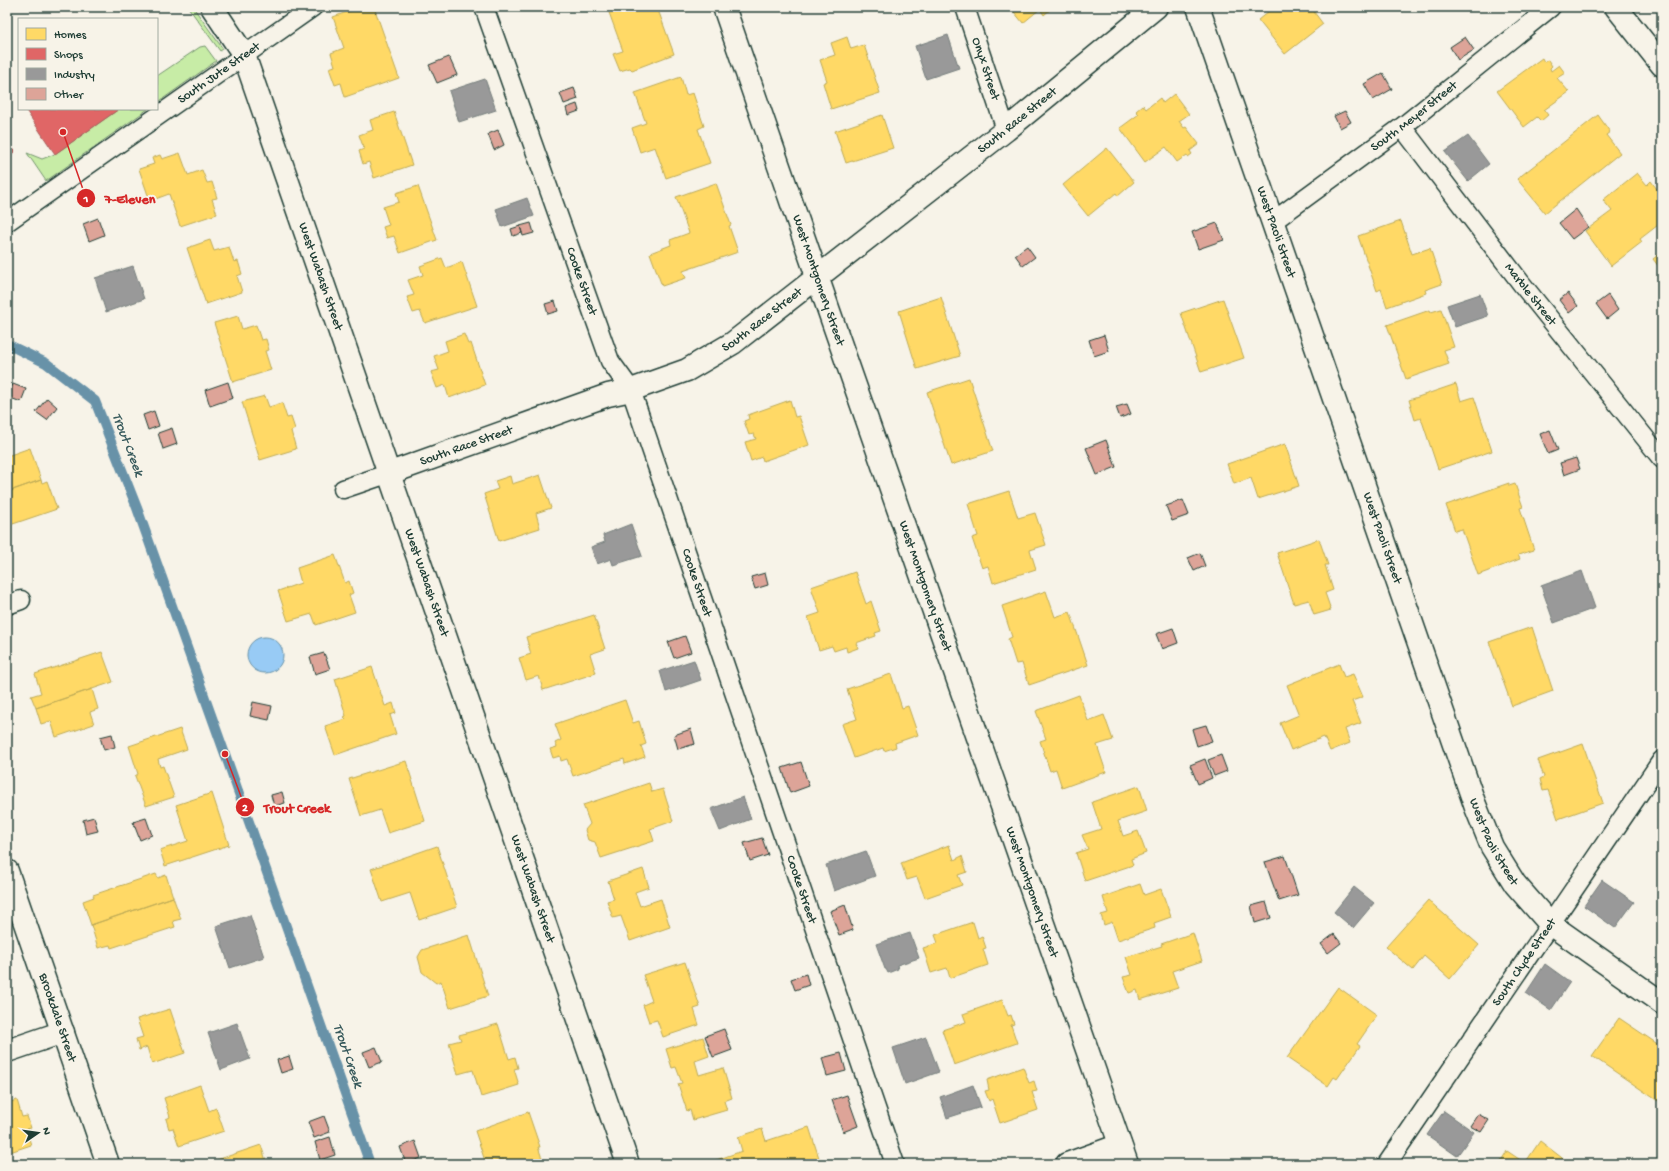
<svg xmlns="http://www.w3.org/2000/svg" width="1669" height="1171" font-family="'Gochi Hand',sans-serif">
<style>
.green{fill:#c7eca6;stroke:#73946d}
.water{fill:#98cbf5;stroke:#6892a8}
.homes{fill:#ffd966;stroke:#bcaa57}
.shops{fill:#e06666;stroke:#a65a57}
.industry{fill:#999;stroke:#747d7b}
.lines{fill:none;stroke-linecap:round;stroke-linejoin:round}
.stream{stroke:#6892a8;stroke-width:10}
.building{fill:#dda498;stroke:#1f3d34}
.service-casing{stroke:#1f3d34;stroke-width:21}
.minor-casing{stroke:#1f3d34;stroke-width:25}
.service{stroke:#f7f3e8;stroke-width:18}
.minor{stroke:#f7f3e8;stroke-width:22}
.labels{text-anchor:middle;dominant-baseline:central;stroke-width:4;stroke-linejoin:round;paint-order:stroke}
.street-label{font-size:13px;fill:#1f3d34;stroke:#f7f3e8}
.water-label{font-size:14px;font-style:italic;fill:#37595b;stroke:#f7f3e8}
.leader{fill:none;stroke:#d62828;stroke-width:1.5}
.callout-dot{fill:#d62828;stroke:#f7f3e8;stroke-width:1.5}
.mark-label{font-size:12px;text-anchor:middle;font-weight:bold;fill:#fff}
.callout-label{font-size:14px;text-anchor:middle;font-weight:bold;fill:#d62828;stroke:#f7f3e8;stroke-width:4;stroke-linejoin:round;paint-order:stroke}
</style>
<rect width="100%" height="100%" fill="#f7f3e8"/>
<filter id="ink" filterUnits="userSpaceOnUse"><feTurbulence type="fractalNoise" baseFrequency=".025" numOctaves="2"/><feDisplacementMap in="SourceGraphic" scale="8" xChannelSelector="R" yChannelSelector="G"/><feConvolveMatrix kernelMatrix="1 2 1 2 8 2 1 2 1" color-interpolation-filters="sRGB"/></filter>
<g filter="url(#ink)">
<path class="green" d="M188,7H193L223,49L220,51Z
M205,46L216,61L157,103V76L200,47Z
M119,109H148L46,181L27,153L42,159L55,154Z"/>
<path class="water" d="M247 655a18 18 0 1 1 36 0a18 18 0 1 1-36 0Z"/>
<path class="homes" d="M361,7H374L399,78L345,97L341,83L335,85L329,68L335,66L331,53L344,48L333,17Z
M607,7H657L674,54L632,70L630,68L620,71L613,54L623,51Z
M1010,7H1053L1044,15L1040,9L1023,23Z
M1274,7H1313L1316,10L1314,12L1323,24L1285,54L1258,20Z
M847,37L851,49L864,45L880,93L831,109L823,83L827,81L820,60L835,55L831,43Z
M1542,58L1544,62L1548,60L1552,66L1550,68L1551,71L1559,65L1565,73L1557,78L1569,92L1544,110L1548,115L1541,121L1537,117L1524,127L1497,91Z
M681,77L686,95L693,93L704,126L698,129L710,163L666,178L655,147L640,152L632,128L646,123L635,93Z
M1174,94L1189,114L1179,121L1184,128L1186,127L1199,144L1190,151L1192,154L1188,157L1187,155L1177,162L1166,147L1145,162L1120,128L1139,114L1136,111L1143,105L1146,109L1160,98L1163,103Z
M394,112L412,165L374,178L369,162L363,164L359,151L364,149L359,135L373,130L370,120Z
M882,115L893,148L846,163L835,131Z
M1598,115L1610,132L1606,135L1620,153L1545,213L1517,179Z
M1107,148L1134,182L1118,196L1116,193L1088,216L1063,185Z
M180,153L188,175L202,170L207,183L212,182L217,198L212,199L217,214L180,226L169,194L150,201L139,169L154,164L152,158L160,155L162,159Z
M1637,173L1647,185L1651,181L1662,196V222L1640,239L1642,242L1611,266L1585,231L1612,211L1603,200Z
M716,183L731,225L729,226L738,252L683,271L686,278L662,286L650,253L671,245L670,240L689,233L676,197Z
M418,186L437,240L400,253L394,236L387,238L383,227L389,225L383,207L399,202L396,193Z
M1401,221L1412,254L1430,248L1442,284L1425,290L1426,293L1387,307L1381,289L1377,291L1358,236Z
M210,240L214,251L229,247L234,262L238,261L242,274L237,276L242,292L206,304L187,248Z
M1662,252V271L1653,259Z
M442,258L446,268L462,262L477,306L425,323L420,311L413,313L407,297L414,295L408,280L423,275L420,266Z
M941,297L960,356L917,369L899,311Z
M1223,299L1244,358L1201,372L1181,313Z
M1441,309L1454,347L1444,350L1449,364L1406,379L1387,325L1430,310L1431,312Z
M238,316L242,329L256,325L261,340L266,339L269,350L265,351L271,370L233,382L214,323Z
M464,334L468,344L471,343L485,385L449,398L445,385L437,388L431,372L439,370L434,356L448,351L445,341Z
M969,378L993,451L951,465L927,392Z
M1456,384L1461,401L1474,397L1492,451L1438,469L1421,418L1415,420L1409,400Z
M265,396L269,407L282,403L287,418L291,417L295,429L291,431L296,449L260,460L242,402Z
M790,400L795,417L799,416L809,445L763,461L762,457L751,461L745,442L756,439L754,434L749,435L744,421L749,419L748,415Z
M1285,444L1299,486L1258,499L1251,478L1234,484L1227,464Z
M30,448L41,480L7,492V456Z
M540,475L551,508L536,513L540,528L499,541L484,494L498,489L495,481L510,476L512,484Z
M41,480L42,483L47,481L57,509L7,526V492Z
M1509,483V486L1515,484L1523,507L1520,508L1534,550L1518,555L1520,559L1478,575L1462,529L1455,531L1446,505Z
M1009,491L1018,518L1035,513L1046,545L1030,550L1036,569L993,583L988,566L982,568L972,538L978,536L968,504Z
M1319,539L1328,565H1325L1333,590L1325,593L1331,610L1314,615L1309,600L1294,604L1277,553Z
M335,555L345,583L349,581L353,593L349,595L355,612L316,625L312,614L288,621L278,591L301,583L297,568Z
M855,572L866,604L871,601L881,631L875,633L876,636L856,643L858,648L847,652L846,647L834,651L832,646L819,650L808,617L820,613L811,587Z
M1046,591L1055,617L1070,612L1088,665L1029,685L1022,663L1016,664L1008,639L1012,637L1002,606Z
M594,615L605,649L590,654L596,673L543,690L539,676L526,680L519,658L531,654L526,637Z
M1532,627L1553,691L1512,706L1489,642Z
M102,652L113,682L36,708L31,696L41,693L35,674Z
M1339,664L1344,677L1353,674L1363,697L1352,701L1361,723L1345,729L1350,743L1330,751L1324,737L1291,750L1280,723L1299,715L1287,685Z
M372,667L385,706L393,703L396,713L390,715L396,734L335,755L325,726L346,719L344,717L346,716L335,679Z
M891,674L902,708L908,706L918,735L895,743L896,747L884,751L883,748L854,758L842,724L857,719L847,689Z
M92,689L98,709L90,712L94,724L56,737L51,721L41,724L36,708Z
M1079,695L1088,721L1104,715L1113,740L1097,745L1106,772L1062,788L1056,769L1050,771L1040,741L1046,739L1036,711Z
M625,700L633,723L639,721L646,744L641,746L645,757L625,764L624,759L573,776L567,759L561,761L560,756L553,758L550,749L557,747L555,743L561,740L555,724Z
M180,729L187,749L158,759L160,767L163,766L174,797L146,806L135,776L138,774L129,746Z
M1583,744L1603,803L1558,819L1548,790L1543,791L1540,779L1544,777L1538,760Z
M406,761L425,821L388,833L380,810L361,816L349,779Z
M649,783L652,792L663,789L673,821L650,829L654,841L601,858L595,842L588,840L585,830L590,824L583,805Z
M1139,786L1147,811L1118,821L1123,836L1138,831L1146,853L1131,859L1133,865L1085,881L1076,853L1088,849L1082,835L1101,829L1092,802Z
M212,793L229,845L165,866L160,850L188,841L176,805Z
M949,845L954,860L962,856L967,872L958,875L962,885L925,898L917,877L907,880L901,863Z
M437,846L457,907L419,920L410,893L382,902L371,869Z
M643,869L649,887L635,892L640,906L661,899L670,927L630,941L621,916L613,918L607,901L614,899L608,881Z
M156,874L158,878L166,875L173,897L91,925L83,901L94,897L93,895Z
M1140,884L1144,895L1161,889L1171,917L1154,923L1155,928L1118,940L1112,922L1104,925L1101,915L1108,913L1103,897Z
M173,897L181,919L173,921L175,927L111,948L110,945L98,948L91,925Z
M1428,900L1479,945L1450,979L1424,956L1413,970L1386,947Z
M973,922L978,938L982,936L986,948L983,949L988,965L950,978L947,968L931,973L923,948L938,943L935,935Z
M1193,933L1202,961L1172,971L1178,988L1140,1000L1137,990L1129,993L1123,977L1132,975L1126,957L1162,946L1161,944Z
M469,935L488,996L450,1008L441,981L436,983L422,972L418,957L422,950Z
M685,962L700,1007L694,1009L699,1025L663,1037L657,1020L649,1022L643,1005L652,1001L643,975Z
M1338,987L1377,1015L1357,1044L1360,1046L1337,1079L1334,1077L1328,1086L1287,1058Z
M1002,1000L1008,1016L1011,1015L1014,1024L1011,1025L1017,1043L954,1065L942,1030L966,1022L963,1014Z
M170,1009L185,1053L152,1064L147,1047L139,1050L136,1039L143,1037L137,1019Z
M1619,1018L1662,1047V1095L1658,1101L1592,1056Z
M498,1024L509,1059L515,1057L518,1068L514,1069L519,1085L481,1097L473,1070L458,1074L449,1043L461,1040L459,1035Z
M703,1037L709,1056L695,1061L699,1075L723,1068L732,1098L724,1101L727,1110L693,1120L690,1110L687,1111L678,1084L682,1083L676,1067L672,1068L666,1049Z
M1023,1067L1029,1083L1034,1081L1037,1091L1032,1092L1038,1110L1000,1123L992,1099L989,1101L985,1091L989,1090L987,1080Z
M200,1085L209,1111L216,1108L224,1131L179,1146L173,1128L169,1129L166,1119L170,1117L164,1098Z
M17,1100L22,1117L27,1116L31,1128L26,1129L31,1145L7,1153V1103Z
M528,1112L540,1147H538L544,1164H504L503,1159L486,1164L475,1131Z
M809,1127L821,1164H705L742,1151L738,1137L762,1129L766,1141Z
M1540,1141L1570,1164L1525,1163Z
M261,1145L267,1164H205Z
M1507,1151L1525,1163L1526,1164H1499Z"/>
<path class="shops" d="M25,109H119L55,154Z
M7,143L15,151L7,158Z"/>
<path class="industry" d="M948,35L959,68L926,79L915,46Z
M485,79L496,110L459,122L449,91Z
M1468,136L1489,164L1468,181L1445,152Z
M527,198L534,216L502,227L496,209Z
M133,266L144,299L106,312L95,278Z
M1480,294L1488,316L1455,327L1447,305Z
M631,524L642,556L613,565L611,559L597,564L591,547L605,542L603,535Z
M1582,571L1595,608L1554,623L1541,586Z
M694,660L701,680L666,692L660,671Z
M743,797L751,819L720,831L711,809Z
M866,851L875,876L834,891L826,865Z
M1602,880L1634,902L1615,928L1584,906Z
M1354,887L1374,903L1353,928L1334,912Z
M250,915L264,957L230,968L216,926Z
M910,933L919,958L897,965L898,969L888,973L886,969H885L876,944Z
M1545,964L1570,982L1551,1010L1526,993Z
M237,1023L250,1059L221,1070L208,1033Z
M926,1037L939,1072L905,1084L893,1048Z
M973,1085L981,1107L947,1118L940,1097Z
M1444,1111L1474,1132L1457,1156L1427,1135Z"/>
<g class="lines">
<path class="stream" d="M7,344L46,363L95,401L137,508L225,754L370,1164"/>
</g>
<path class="building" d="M1465,37L1474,50L1458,60L1450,47Z
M449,57L457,75L437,83L429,65Z
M1383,73L1392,89L1373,100L1364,84Z
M574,88L578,99L564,104L560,93Z
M577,104L579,111L568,115L566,108Z
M1345,111L1351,122L1340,128L1334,116Z
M498,130L504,145L494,150L488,134Z
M1576,209L1588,227L1572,239L1559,223Z
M98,218L104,235L89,241L83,224Z
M531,223L534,233L523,236L520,226Z
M1217,223L1224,240L1198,249L1192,232Z
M520,226L522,233L513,236L511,229Z
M1027,246L1035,257L1023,266L1015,255Z
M1568,293L1578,306L1569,313L1559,300Z
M1608,295L1618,310L1607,319L1596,304Z
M555,301L558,311L548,314L545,304Z
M1104,335L1109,351L1094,356L1089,340Z
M228,382L233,398L210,406L205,390Z
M13,384L26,389L21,402L8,397Z
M47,398L57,407L47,420L36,412Z
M1127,404L1131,414L1120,418L1116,407Z
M154,411L159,426L148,430L143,415Z
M172,428L177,444L163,449L158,433Z
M1550,430L1558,450L1548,454L1540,434Z
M1106,440L1116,467L1097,475L1086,448Z
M1576,458L1580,469L1564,475L1560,463Z
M1183,500L1189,515L1172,521L1166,506Z
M1200,553L1205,566L1194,571L1188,558Z
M765,573L768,585L755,589L751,577Z
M1173,628L1178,643L1162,649L1156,634Z
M685,636L691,652L674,658L668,642Z
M324,653L330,669L315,674L310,657Z
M253,702L272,706L269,720L250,716Z
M1206,725L1212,741L1197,746L1192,729Z
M691,729L695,744L678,749L674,735Z
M112,734L115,747L104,750L100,737Z
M1221,755L1227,771L1214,776L1208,760Z
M1205,759L1212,778L1198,784L1190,765Z
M801,762L809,786L790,793L782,768Z
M282,792L285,803L274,806L271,795Z
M94,817L98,831L86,834L83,820Z
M146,818L152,835L140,840L133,822Z
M762,838L768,855L750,861L744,843Z
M1285,856L1298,895L1279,901L1265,862Z
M1266,902L1271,918L1255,923L1251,906Z
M845,905L853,930L839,935L830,911Z
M1334,934L1341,943L1328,953L1321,944Z
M806,974L809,985L795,990L791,979Z
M724,1029L732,1050L713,1057L705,1036Z
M376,1047L382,1062L369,1067L363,1052Z
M841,1053L846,1071L827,1076L822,1058Z
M289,1056L293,1069L281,1073L277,1060Z
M847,1095L858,1126L843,1132L832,1100Z
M1478,1114L1489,1120L1481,1132L1470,1126Z
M324,1116L330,1132L314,1138L308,1122Z
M330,1137L335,1155L320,1160L315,1142Z
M415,1141L421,1158L406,1164L400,1147Z"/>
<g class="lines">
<g class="service-casing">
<g id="service">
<path id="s1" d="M484,7L610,361L631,390L895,1164"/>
<path id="s2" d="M965,7L1006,130"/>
<path id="s3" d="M1402,127L1521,283L1662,459"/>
<path id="s4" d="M7,222L313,7"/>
<path id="s5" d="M1272,222L1402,127L1551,7"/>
<path d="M343,489L390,473"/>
<path d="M7,605L21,600"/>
<path id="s6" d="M1387,1164L1662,760"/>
</g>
</g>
<g class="minor-casing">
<g id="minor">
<path id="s7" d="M212,7L244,55L628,1164"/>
<path id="s8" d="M724,7L829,311L1127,1164"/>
<path id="s9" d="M1198,7L1475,805L1492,847L1515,884L1550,924L1662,1003"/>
<path d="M1616,7L1662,65"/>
<path id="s10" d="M390,473L608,395L631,390L687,370L733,343L1006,130L1156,7"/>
<path id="s11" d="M7,871L108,1164"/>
<path d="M7,1051L63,1032"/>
<path d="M1067,1164L1120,1145"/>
</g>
</g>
<use href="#service" class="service"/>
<use href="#minor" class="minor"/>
</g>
</g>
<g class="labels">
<g class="street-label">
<text stroke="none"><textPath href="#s2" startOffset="65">Onyx Street</textPath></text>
<text stroke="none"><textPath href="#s4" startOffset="259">South Jute Street</textPath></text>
<text stroke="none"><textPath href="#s5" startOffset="177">South Meyer Street</textPath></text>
<text stroke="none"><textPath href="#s10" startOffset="729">South Race Street</textPath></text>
<text stroke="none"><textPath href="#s9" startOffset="238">West Paoli Street</textPath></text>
<text stroke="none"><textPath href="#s7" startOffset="292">West Wabash Street</textPath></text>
<text stroke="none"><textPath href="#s8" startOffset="289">West Montgomery Street</textPath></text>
<text stroke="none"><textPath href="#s1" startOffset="291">Cooke Street</textPath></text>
<text stroke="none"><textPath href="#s3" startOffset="211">Marble Street</textPath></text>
<text stroke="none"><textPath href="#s10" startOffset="405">South Race Street</textPath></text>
<text stroke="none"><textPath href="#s10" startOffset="81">South Race Street</textPath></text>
<text stroke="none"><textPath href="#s9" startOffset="562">West Paoli Street</textPath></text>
<text stroke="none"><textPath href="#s7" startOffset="616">West Wabash Street</textPath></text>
<text stroke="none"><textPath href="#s1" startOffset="615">Cooke Street</textPath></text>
<text stroke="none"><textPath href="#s8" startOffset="613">West Montgomery Street</textPath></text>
<text stroke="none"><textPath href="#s9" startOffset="886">West Paoli Street</textPath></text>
<text stroke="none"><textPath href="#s7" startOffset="940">West Wabash Street</textPath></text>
<text stroke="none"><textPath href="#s1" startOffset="939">Cooke Street</textPath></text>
<text stroke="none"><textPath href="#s8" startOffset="937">West Montgomery Street</textPath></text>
<text stroke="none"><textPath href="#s6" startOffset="244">South Clyde Street</textPath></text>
<text stroke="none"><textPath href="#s11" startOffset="155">Brookdale Street</textPath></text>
</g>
<g class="water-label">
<text transform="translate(127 445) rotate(69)">Trout Creek</text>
<text transform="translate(347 1056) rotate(71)">Trout Creek</text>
</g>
</g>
<path class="leader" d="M63 132L86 198M225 754L245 807"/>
<g class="callout-dot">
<circle cx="63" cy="132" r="4"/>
<circle cx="225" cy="754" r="4"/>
<circle cx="86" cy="198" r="10"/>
<circle cx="245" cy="807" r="10"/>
</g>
<g class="mark-label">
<text x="86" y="202">1</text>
<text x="245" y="811">2</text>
</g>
<g class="callout-label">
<text x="130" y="203">7-Eleven</text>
<text x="297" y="812">Trout Creek</text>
</g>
<rect width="1669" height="1171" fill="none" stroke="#f7f3e8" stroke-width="24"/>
<rect x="12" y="12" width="1645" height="1147" fill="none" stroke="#1f3d34" stroke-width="1.5" filter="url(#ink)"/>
<rect x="18" y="18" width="140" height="92" fill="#f7f3e8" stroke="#a1aaa0"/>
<rect x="26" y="28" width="20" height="12" fill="#ffd966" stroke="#a1aaa0"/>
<text x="54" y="38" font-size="12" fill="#1f3d34">Homes</text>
<rect x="26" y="48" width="20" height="12" fill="#e06666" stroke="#a1aaa0"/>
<text x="54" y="58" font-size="12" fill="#1f3d34">Shops</text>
<rect x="26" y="68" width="20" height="12" fill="#999999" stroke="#a1aaa0"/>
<text x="54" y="78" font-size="12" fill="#1f3d34">Industry</text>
<rect x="26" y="88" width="20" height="12" fill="#dda498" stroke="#a1aaa0"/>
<text x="54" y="98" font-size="12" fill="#1f3d34">Other</text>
<g transform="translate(38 1133) rotate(77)" stroke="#f7f3e8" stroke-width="3" paint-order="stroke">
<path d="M0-3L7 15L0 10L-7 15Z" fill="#1f3d34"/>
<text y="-6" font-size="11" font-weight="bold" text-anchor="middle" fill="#1f3d34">N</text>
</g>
</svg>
